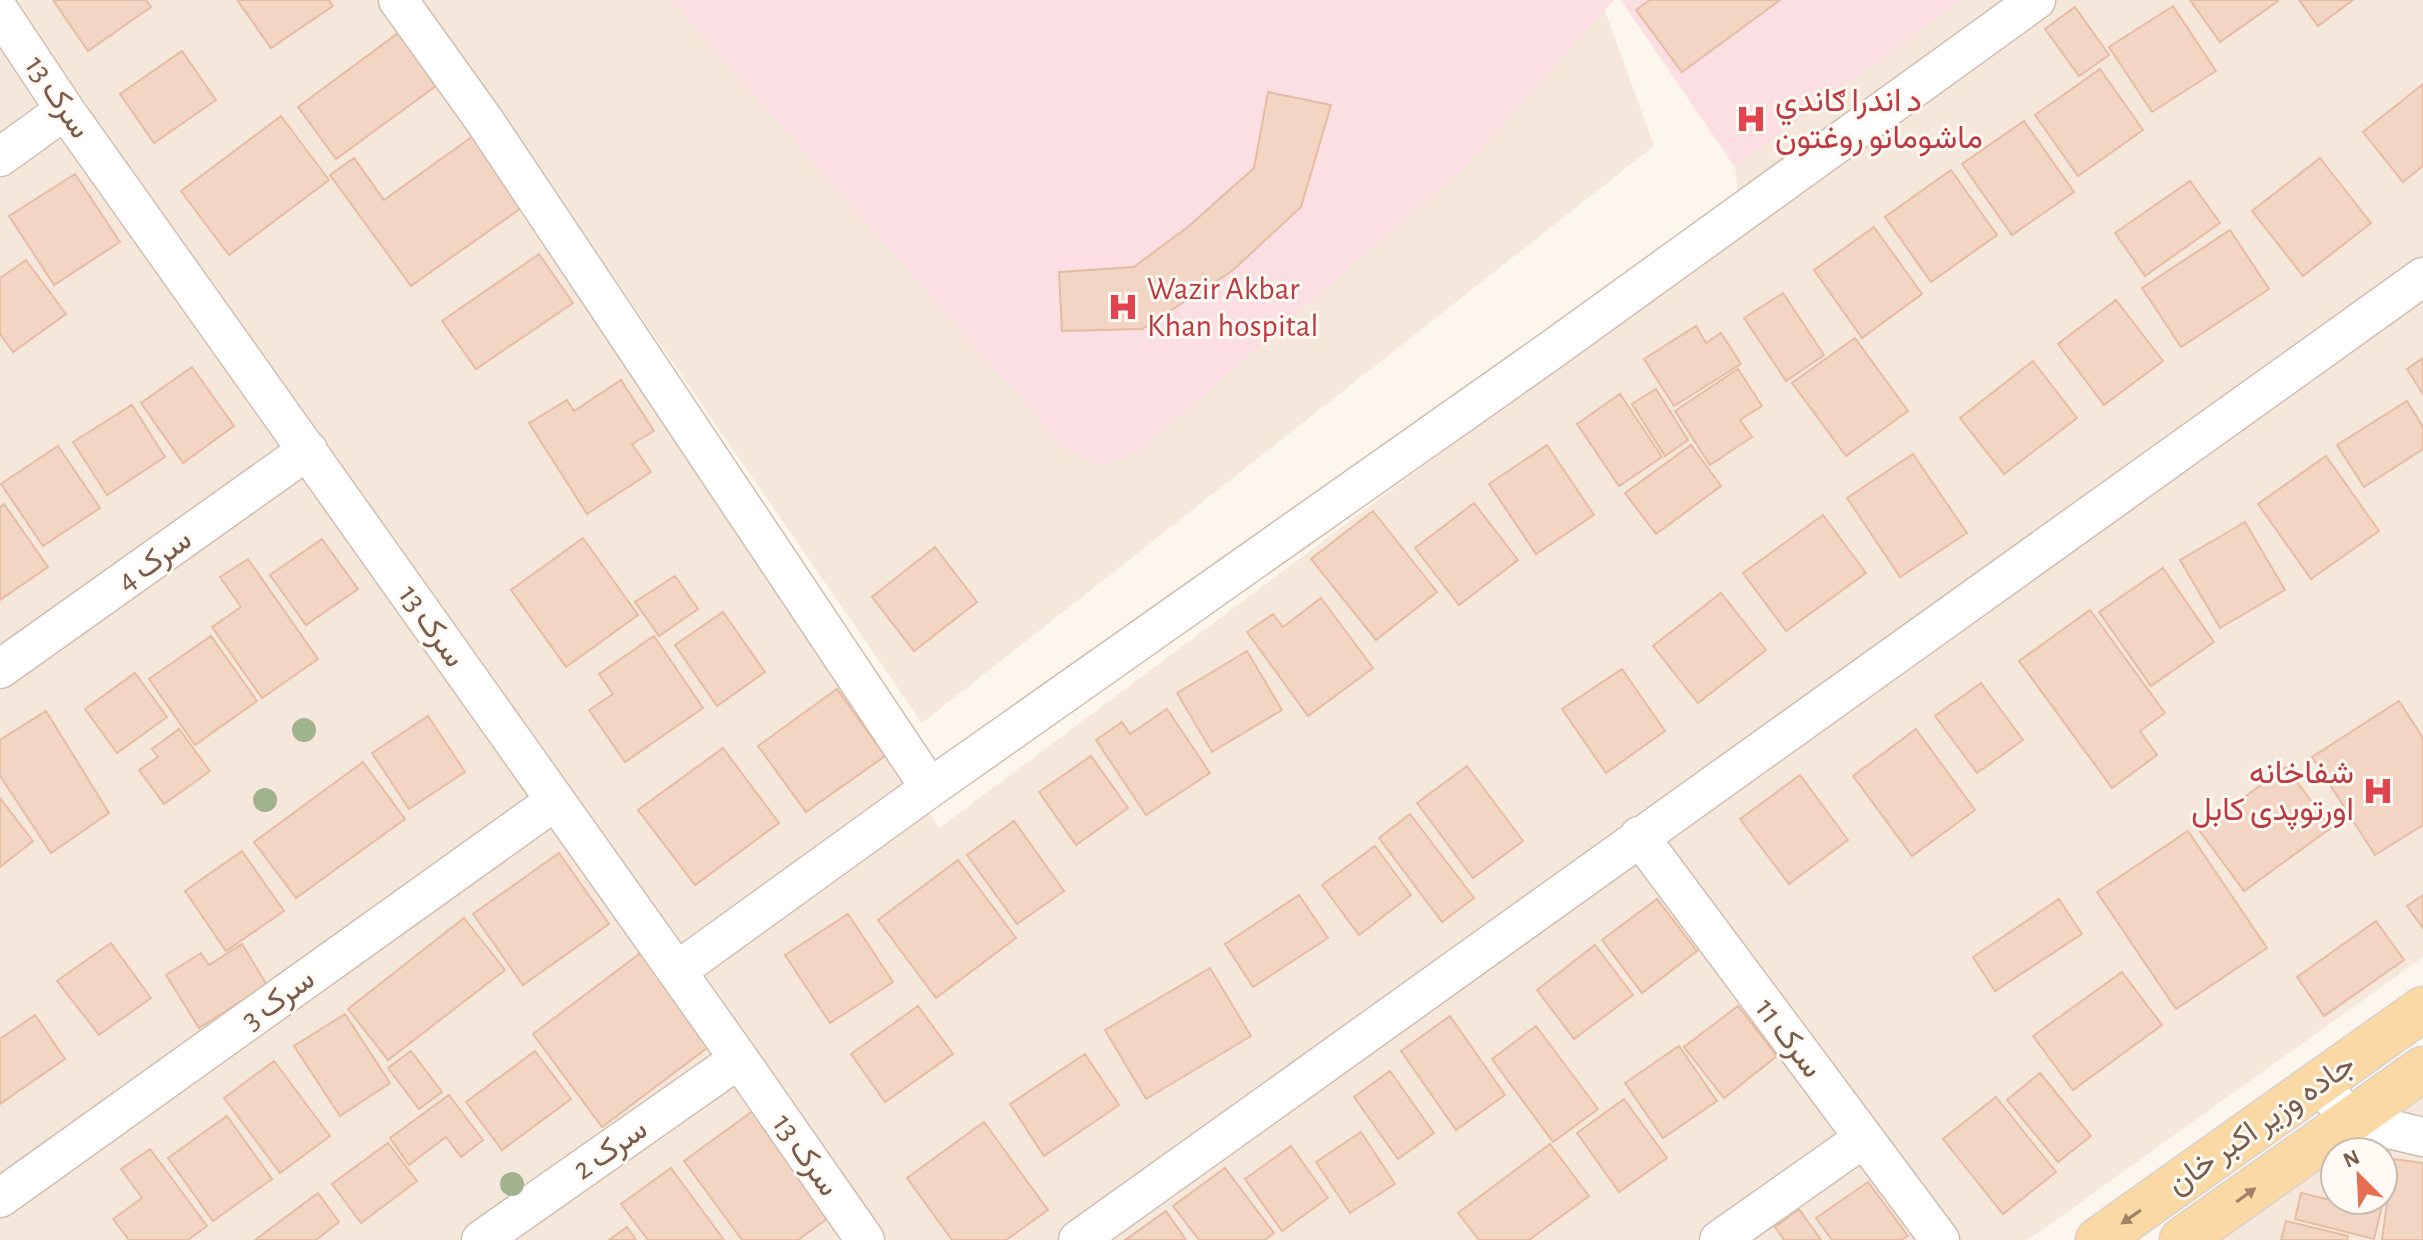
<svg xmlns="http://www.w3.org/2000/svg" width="2423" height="1240" font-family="'Alegreya Sans',Vazirmatn,sans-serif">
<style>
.residential{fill:#f5e8da;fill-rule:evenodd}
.medical{fill:#fbdfe3}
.building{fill:#f3d5c3;stroke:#e6bba3;stroke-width:2}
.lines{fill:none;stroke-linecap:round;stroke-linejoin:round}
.minor-casing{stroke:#d1beb0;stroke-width:41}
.major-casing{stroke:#dad1cd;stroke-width:47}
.minor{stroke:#fff;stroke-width:38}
.major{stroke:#fbd9a5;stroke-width:44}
.tree{fill:#a0b28e}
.oneway{fill:#a18267}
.labels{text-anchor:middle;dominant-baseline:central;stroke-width:6;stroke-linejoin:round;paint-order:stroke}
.street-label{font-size:32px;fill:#7a5c4d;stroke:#fffaf3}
.health-label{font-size:32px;fill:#be3a42;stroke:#fffaf3;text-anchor:start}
</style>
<rect width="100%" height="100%" fill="#fdf6ec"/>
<path class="residential" d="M0,0H389L464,105L939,828L1742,228L1735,167L1621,0H2423V957L2028,1240H0Z
M422,0H1601L1654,146L922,723Z
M2423,1069V1240H2182ZM2335,1152H2383V1200H2335Z"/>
<path class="medical" d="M671,0H1614L1465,167L1136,454L1099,466L1063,447Z
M1621,0H1961L1735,167Z"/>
<path class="building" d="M53,0H146L151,7L88,51Z
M237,0H329L333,6L271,48Z
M1650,0H1780L1682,72L1636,10Z
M2190,0H2277L2278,1L2220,42Z
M2299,0H2353L2318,26Z
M2173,6L2216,71L2152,112L2109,47Z
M2075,7L2109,55L2079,76L2045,29Z
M401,31L440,83L336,159L298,107Z
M182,51L216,100L154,143L120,94Z
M2100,69L2143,130L2078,176L2035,115Z
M2423,84V166L2403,182L2363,132Z
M1268,92L1331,105L1301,207L1232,271L1142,329L1062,331L1059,272L1134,267L1189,226L1254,168Z
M281,116L329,180L229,255L181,191Z
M2024,121L2074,192L2012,235L1962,164Z
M473,136L524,206L411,286L330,175L354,158L384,200Z
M2320,158L2371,223L2303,276L2252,211Z
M1951,170L1997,235L1931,282L1885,217Z
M75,174L120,242L54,285L9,216Z
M2190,181L2220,223L2145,276L2115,233Z
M1874,227L1922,294L1862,338L1814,270Z
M2230,230L2269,289L2181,347L2142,288Z
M539,254L573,303L476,369L442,321Z
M26,260L66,314L13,352L0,334V278Z
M1783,293L1824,355L1786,381L1744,318Z
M2116,300L2163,361L2104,405L2058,344Z
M1696,326L1706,343L1721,333L1741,364L1674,406L1644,359Z
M1855,338L1908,411L1846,456L1792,383Z
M2423,358V394L2407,369Z
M2033,361L2077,418L2004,474L1960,418Z
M192,367L234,426L183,463L141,403Z
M1738,369L1762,406L1740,420L1752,437L1710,465L1675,411Z
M621,380L654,431L632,444L651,472L587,514L529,423L567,400L574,411Z
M1656,389L1688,440L1665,456L1632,404Z
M1620,394L1662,457L1619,486L1577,424Z
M2407,401L2423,427V449L2364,487L2337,445Z
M132,405L165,457L107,495L73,442Z
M1547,445L1594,515L1536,554L1489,484Z
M1691,445L1721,486L1656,534L1625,493Z
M58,446L100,508L43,546L1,484Z
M1913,454L1967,533L1900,577L1847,498Z
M2326,456L2379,531L2311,579L2258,504Z
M1474,503L1518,560L1459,605L1415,548Z
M4,504L48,567L0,600V507Z
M1373,511L1437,592L1376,640L1311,559Z
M1823,515L1866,573L1786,631L1743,573Z
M2245,522L2285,590L2220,628L2180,560Z
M583,538L638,615L566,667L511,590Z
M322,539L358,589L306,625L270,575Z
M935,547L977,602L914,651L872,597Z
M248,559L318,659L262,698L212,627L241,607L220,577Z
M2163,568L2214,642L2151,686L2099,612Z
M675,576L698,609L659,636L635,602Z
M1721,593L1766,650L1698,703L1653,646Z
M1321,598L1373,668L1308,716L1247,632L1273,614L1283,627Z
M2090,610L2165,713L2140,731L2157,755L2112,788L2019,661Z
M723,612L765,672L717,706L675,645Z
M211,636L257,701L195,745L149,679Z
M654,636L703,708L625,762L589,710L613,694L599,674Z
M1247,651L1282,710L1212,752L1177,693Z
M1622,669L1665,731L1606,773L1562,709Z
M135,673L167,717L117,753L85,709Z
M1981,683L2023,740L1977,773L1935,716Z
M837,689L885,756L806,812L758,746Z
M2399,701L2423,738V825L2375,855L2312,757Z
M1167,709L1210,773L1146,815L1096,740L1122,722L1130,734Z
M46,711L109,813L51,853L0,776V740Z
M428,716L465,772L409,809L372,753Z
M179,729L210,771L164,804L139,770L158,757L152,749Z
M1916,729L1975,810L1912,856L1853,776Z
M723,748L779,823L695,885L638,810Z
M1091,756L1128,808L1076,845L1039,792Z
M363,762L405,819L296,898L254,842Z
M1467,766L1523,841L1473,878L1417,803Z
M2286,767L2331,828L2244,891L2199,830Z
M1800,775L1848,840L1789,884L1740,819Z
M0,798L33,841L0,867Z
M1410,814L1474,898L1442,922L1379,838Z
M1014,821L1064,891L1017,924L967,855Z
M2188,831L2267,948L2176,1009L2097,892Z
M1375,846L1411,895L1359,935L1322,885Z
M242,851L284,911L226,951L185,891Z
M559,853L609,924L523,985L473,914Z
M958,860L1016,938L936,998L878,920Z
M1299,895L1328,938L1253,987L1225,944Z
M2423,895V928L2407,906Z
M1657,899L1697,951L1642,993L1602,940Z
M2059,899L2082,934L1995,991L1973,957Z
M848,914L893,982L830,1023L785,955Z
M464,918L505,970L388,1060L348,1009Z
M2376,921L2404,960L2324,1016L2297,977Z
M111,943L151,998L99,1035L57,981Z
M242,944L267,985L199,1028L166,975L201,953L209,965Z
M1595,945L1633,995L1574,1039L1537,990Z
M642,952L711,1045L602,1127L533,1034Z
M1210,968L1251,1036L1146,1099L1105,1030Z
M2122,972L2162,1025L2073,1090L2033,1036Z
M918,1006L953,1054L885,1102L851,1054Z
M1738,1006L1777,1056L1724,1098L1684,1047Z
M345,1014L390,1083L340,1116L294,1046Z
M35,1015L65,1059L0,1104V1039Z
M1450,1016L1505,1095L1456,1130L1401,1051Z
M1536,1026L1598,1109L1553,1142L1492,1059Z
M1679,1046L1717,1101L1663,1138L1625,1083Z
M411,1051L442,1092L419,1109L388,1068Z
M535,1051L571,1099L502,1150L466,1102Z
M1085,1054L1119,1105L1044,1156L1010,1104Z
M274,1061L330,1136L280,1173L224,1098Z
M1390,1071L1434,1133L1398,1159L1354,1097Z
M2040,1073L2091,1136L2058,1162L2007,1100Z
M449,1095L483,1140L461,1157L446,1137L409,1165L390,1138Z
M1996,1097L2056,1172L2003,1214L1943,1139Z
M1624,1099L1667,1158L1619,1192L1577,1133Z
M757,1108L835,1213L798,1240H742L684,1161Z
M227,1116L272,1179L213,1221L168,1158Z
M984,1122L1048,1210L1006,1240H952L907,1178Z
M1361,1132L1395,1184L1350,1213L1316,1162Z
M388,1143L417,1181L361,1223L332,1184Z
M1550,1144L1589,1196L1529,1240H1479L1458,1213Z
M1291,1146L1328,1198L1282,1231L1245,1179Z
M150,1149L207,1226L188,1240H129L113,1219L142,1198L121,1169Z
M2393,1159L2423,1163V1240H2382Z
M671,1168L724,1240H648L621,1204Z
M1225,1168L1274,1233L1265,1240H1199L1173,1206Z
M1868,1182L1908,1236L1901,1240H1832L1816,1218Z
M318,1193L339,1222L316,1240H255Z
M2301,1193L2335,1201L2384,1198L2374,1239L2295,1219Z
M1799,1209L1821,1240H1784L1775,1227Z
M1166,1211L1186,1240H1125Z
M2286,1221L2348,1236L2347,1240H2281Z
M627,1227L636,1240H609Z"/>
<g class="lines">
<g class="minor-casing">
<path id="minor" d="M398,0L484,120L930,788
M0,12L65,110L739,1059L865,1240
M0,157L65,110
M0,669L308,450
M1639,836L1940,1240
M677,971L930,788L1550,351L2036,0
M2319,1083L2351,1120L2423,1137
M0,1198L555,801
M481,1240L739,1059
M1078,1240L2423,277
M1719,1240L1864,1138"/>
</g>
<g class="major-casing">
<path id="major" d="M2098,1240L2423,1009
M2182,1240L2423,1069"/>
</g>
<use href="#minor" class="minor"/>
<use href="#major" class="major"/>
</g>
<g class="tree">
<circle cx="304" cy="730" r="12"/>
<circle cx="265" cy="800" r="12"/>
<circle cx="512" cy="1184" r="12"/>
</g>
<defs><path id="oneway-solid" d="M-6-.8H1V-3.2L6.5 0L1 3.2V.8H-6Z" transform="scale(2)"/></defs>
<g class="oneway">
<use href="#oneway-solid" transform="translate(2246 1195) rotate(-36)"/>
<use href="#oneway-solid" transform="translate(2131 1217) rotate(145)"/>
</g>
<defs>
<g id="hospital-bare" transform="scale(2.4)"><path d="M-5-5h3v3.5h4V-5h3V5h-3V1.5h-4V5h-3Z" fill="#e0444e" stroke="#fffaf3" stroke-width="2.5" paint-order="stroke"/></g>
</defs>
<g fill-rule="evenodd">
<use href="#hospital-bare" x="1751" y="119"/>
<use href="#hospital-bare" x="1123" y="307"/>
<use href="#hospital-bare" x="2378" y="791"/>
</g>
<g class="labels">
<g class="street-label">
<text transform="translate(58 97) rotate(56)">سرک 13</text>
<text transform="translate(154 560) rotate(-36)">سرک 4</text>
<text transform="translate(432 626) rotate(55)">سرک 13</text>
<text transform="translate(278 999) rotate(-36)">سرک 3</text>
<text transform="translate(1789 1038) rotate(53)">سرک 11</text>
<text transform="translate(2261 1124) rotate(-35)">جاده وزیر اکبر خان</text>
<text transform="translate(610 1149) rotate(-35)">سرک 2</text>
<text transform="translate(806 1155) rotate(55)">سرک 13</text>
</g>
<g class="health-label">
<text x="1775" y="101">د اندرا ګاندي<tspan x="1775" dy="37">ماشومانو روغتون</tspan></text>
<text x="1147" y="289">Wazir Akbar<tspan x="1147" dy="37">Khan hospital</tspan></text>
<text x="2354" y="773" text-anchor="end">شفاخانه<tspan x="2354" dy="37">اورتوپدی کابل</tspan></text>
</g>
</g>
<g transform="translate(2359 1176) rotate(336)"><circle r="38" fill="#fffaf3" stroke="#cabbb1" stroke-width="2"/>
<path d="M0-6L14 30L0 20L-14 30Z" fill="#e76f51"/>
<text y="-12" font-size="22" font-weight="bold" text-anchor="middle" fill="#7a5c4d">N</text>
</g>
</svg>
